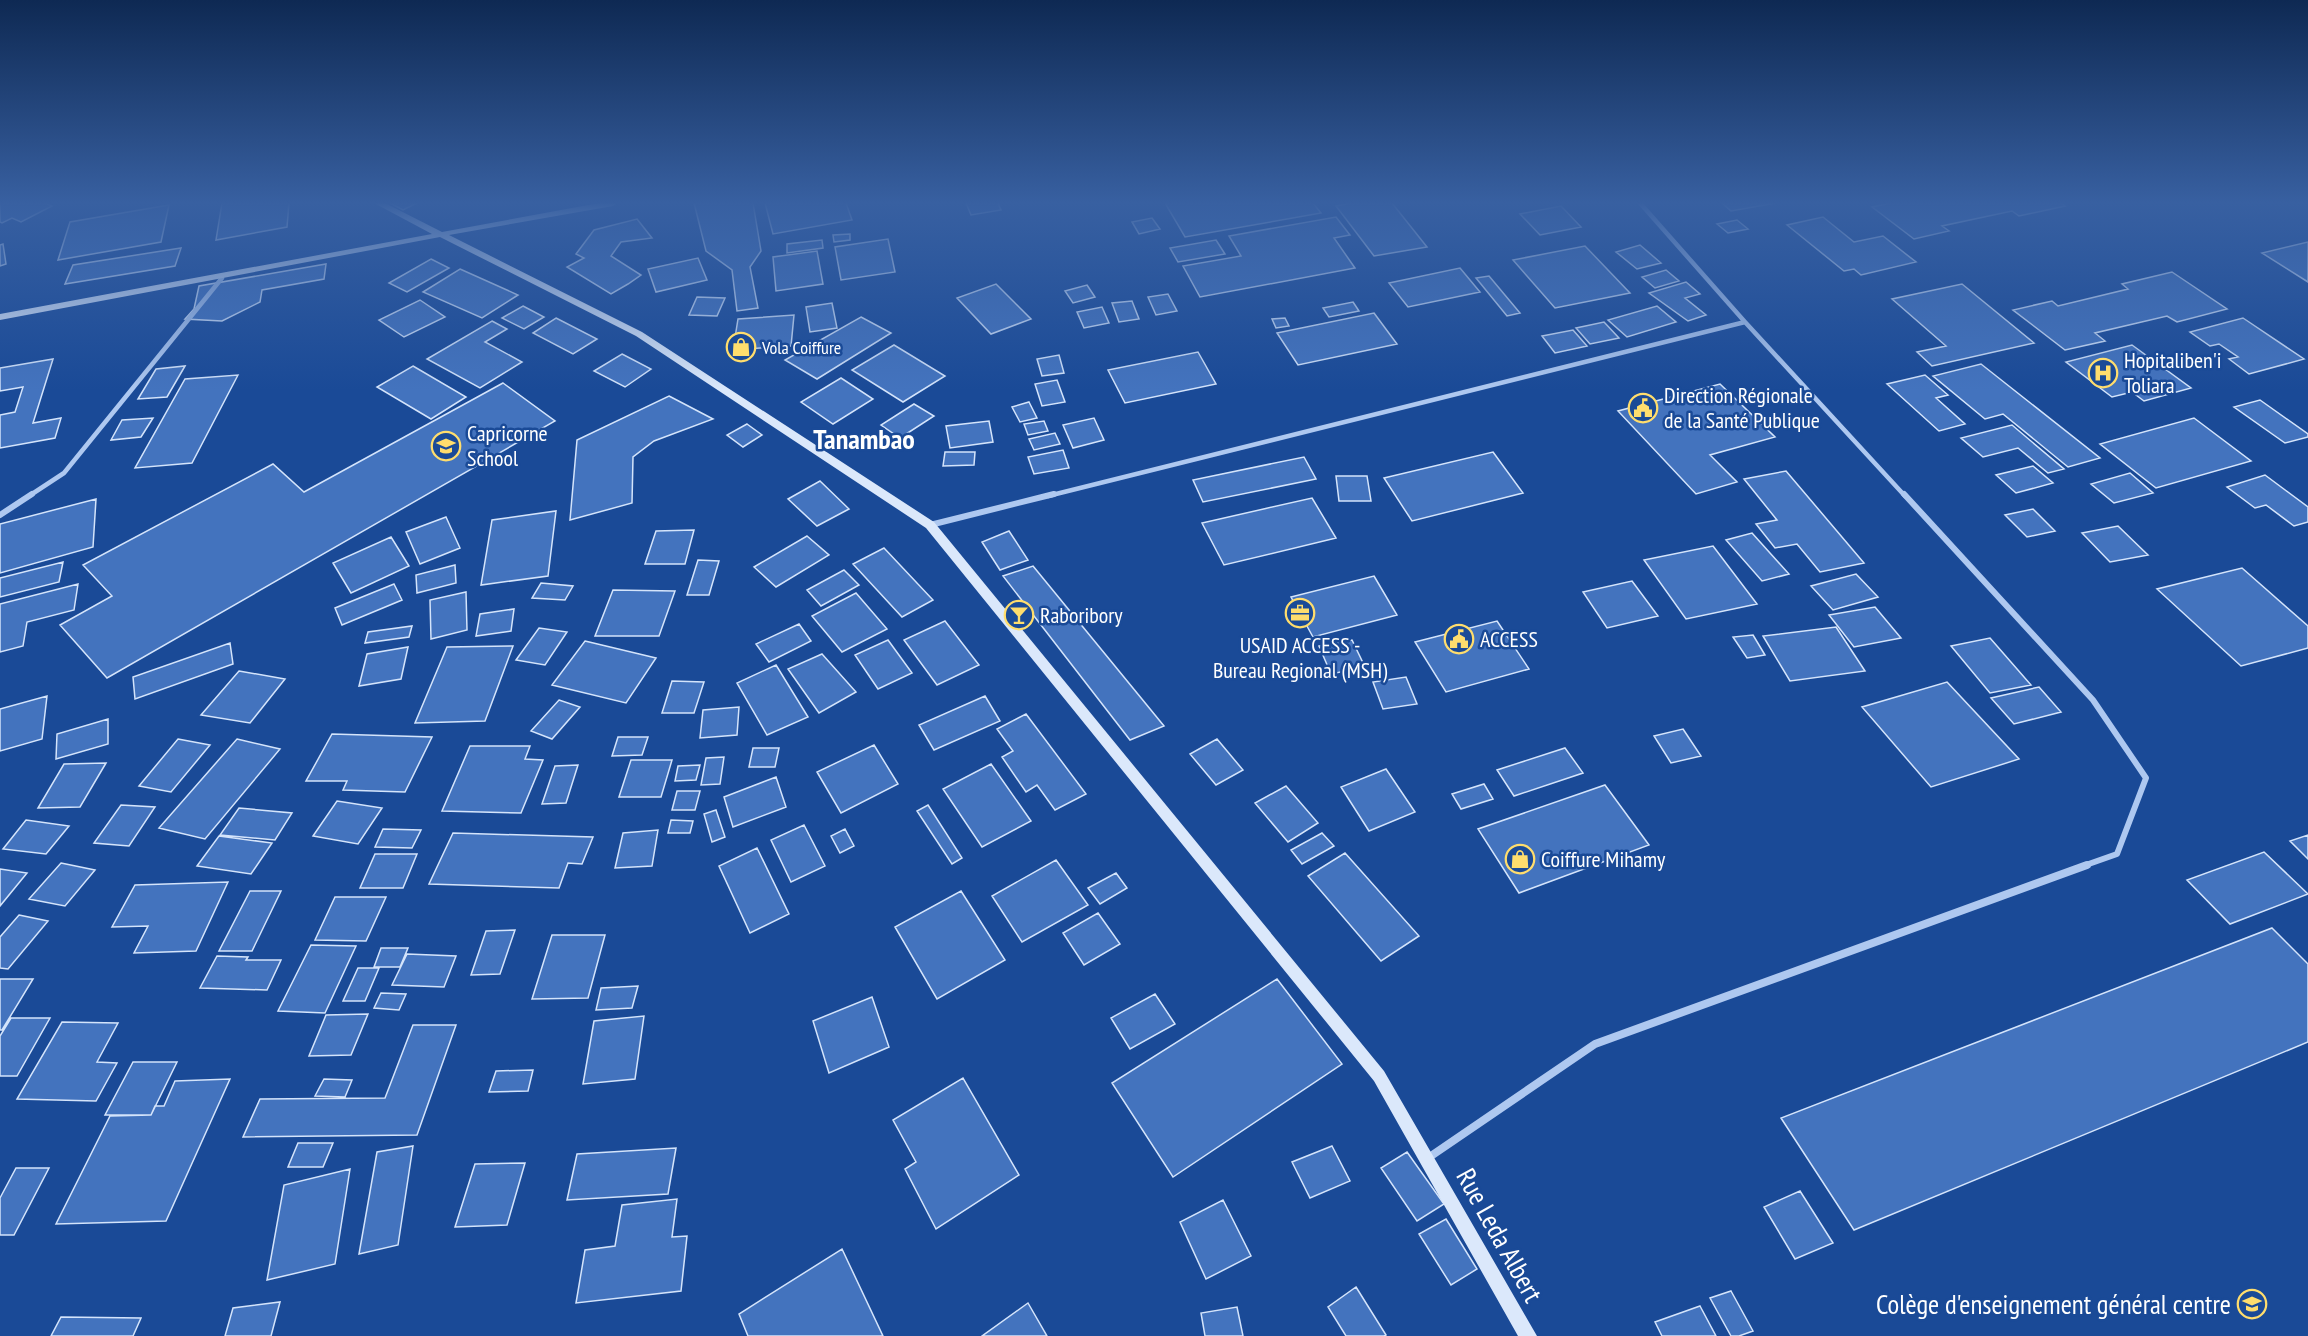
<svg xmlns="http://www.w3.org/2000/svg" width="2308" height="1336" font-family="'PT Sans Narrow',sans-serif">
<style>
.building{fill:#4373be;stroke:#d4e4fb;stroke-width:1.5}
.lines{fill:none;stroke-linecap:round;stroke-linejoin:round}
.street-far2{stroke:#aec8f0;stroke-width:4.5}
.street-far1{stroke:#aec8f0;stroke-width:6}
.street{stroke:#aec8f0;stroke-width:8}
.secondary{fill:#dbe8fb;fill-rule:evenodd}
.labels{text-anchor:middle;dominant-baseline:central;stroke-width:5;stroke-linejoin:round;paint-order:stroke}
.far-poi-label{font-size:18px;fill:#fff;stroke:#1a4a97;text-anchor:start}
.poi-label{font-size:22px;fill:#fff;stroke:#1a4a97;text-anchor:start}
.near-street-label{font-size:27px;fill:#fff;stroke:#1a4a97}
.near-poi-label{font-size:27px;fill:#fff;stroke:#1a4a97;text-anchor:end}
.district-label{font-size:28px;font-weight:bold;fill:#fff;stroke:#1a4a97}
</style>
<rect width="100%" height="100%" fill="#1a4a97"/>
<path class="building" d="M0,203H45L52,206L21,222L12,218L2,223L0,222Z
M222,203H289L287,227L216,240Z
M390,203H417L403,210Z
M694,203H753L761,251L750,267L758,308L737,311L732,270L706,251Z
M765,203H846L852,220L773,234Z
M966,203H998L1001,210L971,215Z
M1165,203H1313L1321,213L1185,237Z
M1351,203H1392L1427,247L1374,256L1336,206Z
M1722,203H1776L1731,211Z
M1891,203H2061L2065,206L2019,216L2012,211L1942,226L1949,231L1914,239L1872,207Z
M169,205L161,242L58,260L70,222Z
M1561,206L1581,227L1540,235L1520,214Z
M1336,217L1350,235L1334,238L1355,268L1200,297L1183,266L1241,256L1229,236Z
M1823,217L1854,242L1883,236L1916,262L1861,275L1854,269L1844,271L1787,225Z
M1152,218L1160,229L1139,234L1132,222Z
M637,219L652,238L621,242L611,256L641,275L628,284L611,294L567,267L584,258L576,254L594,230Z
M1737,220L1748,229L1728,233L1717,224Z
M850,234V240L834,242L833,235Z
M888,239L895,272L841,280L835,247Z
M822,240L823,248L787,253V244Z
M1216,240L1225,254L1178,262L1170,248Z
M2308,242V282L2262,253Z
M3,244L6,264L0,266V245Z
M1640,245L1661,263L1637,269L1616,252Z
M1585,246L1630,293L1555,308L1513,260Z
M181,248L175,266L65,284L73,265Z
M817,251L823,284L776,291L773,257Z
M698,258L707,280L656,292L648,269Z
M431,259L449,268L407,292L389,283Z
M326,264L324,279L262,290L260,302L222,321L185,319L194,309L199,286Z
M1460,268L1480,292L1408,307L1389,283Z
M460,269L518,295L482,318L423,292Z
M1666,270L1679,281L1655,288L1642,277Z
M2172,272L2227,309L2177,322L2167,316L2095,333L2105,341L2065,350L2013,310L2052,301L2058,306L2128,289L2122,284Z
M1489,276L1520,313L1507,316L1476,278Z
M1686,282L1700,294L1685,298L1706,315L1688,321L1649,293Z
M996,284L1031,319L991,334L957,298Z
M1962,284L2034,343L1932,366L1917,352L1946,346L1892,299Z
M1087,285L1095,297L1073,303L1065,291Z
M1168,294L1177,311L1156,315L1148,297Z
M697,297L725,298L717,316L689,315Z
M420,300L445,317L404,337L379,320Z
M1132,301L1139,319L1119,322L1112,303Z
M1353,302L1359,311L1329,317L1323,308Z
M832,303L837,328L810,332L806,307Z
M523,306L544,317L524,329L502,318Z
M1657,306L1676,322L1627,337L1608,320Z
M1102,307L1109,323L1084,328L1077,312Z
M1374,313L1397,344L1298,365L1277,333Z
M794,315L791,346L746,349L734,344L738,319Z
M861,317L891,333L817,379L785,360Z
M556,318L597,339L573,354L533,333Z
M1285,318L1289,326L1276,328L1272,319Z
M2243,318L2304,359L2249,374L2229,359L2238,357L2219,344L2210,346L2190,332Z
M492,321L507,329L485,342L522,362L480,388L427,359Z
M1604,322L1619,338L1590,344L1576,328Z
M1573,330L1587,346L1555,353L1542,336Z
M894,345L945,376L903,402L852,370Z
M2132,345L2191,388L2144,401L2132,392L2112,397L2066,362Z
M1198,352L1216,384L1125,403L1108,370Z
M622,354L651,369L625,387L594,371Z
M1059,355L1064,373L1042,376L1037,359Z
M53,359L33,423L61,418L55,438L0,448V415L15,412L23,387L0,391V368Z
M1981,364L2100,458L2068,467L2003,414L1985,419L1933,376Z
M185,366L167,397L138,399L156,369Z
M413,366L466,397L431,419L377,387Z
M238,375L192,463L135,468L185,379Z
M1925,375L1948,395L1936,398L1965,424L1939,431L1887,384Z
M841,378L873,399L833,424L801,402Z
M1057,380L1065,402L1042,406L1035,384Z
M503,383L555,421L107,678L60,625L112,596L83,565L273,464L304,492Z
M1720,384L1775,437L1710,455L1737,482L1696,494L1618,411Z
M669,396L713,419L654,441L633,457L632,503L570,520L577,440Z
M2260,400L2308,434V437L2285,443L2234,407Z
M1029,402L1037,418L1020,422L1012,407Z
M914,404L934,416L900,438L881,425Z
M153,418L141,437L111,440L122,420Z
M1094,418L1104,440L1073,448L1063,425Z
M2194,418L2251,461L2156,488L2100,444Z
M989,421L993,442L950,448L946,426Z
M1044,421L1048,431L1028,435L1024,424Z
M747,424L762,435L743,447L727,435Z
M2012,425L2064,469L2048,473L2018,448L1983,457L1961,438Z
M1055,433L1060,444L1034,450L1029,439Z
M1063,450L1069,468L1034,474L1028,457Z
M945,452H975L974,465L943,466Z
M1493,452L1523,493L1412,521L1384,478Z
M1304,457L1316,479L1203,502L1193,480Z
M2033,466L2053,483L2016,493L1996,475Z
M1786,471L1864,563L1820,572L1797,544L1775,548L1756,524L1777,520L1744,479Z
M2130,473L2153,493L2114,503L2091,484Z
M2265,475L2308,507V522L2294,526L2266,505L2255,508L2227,487Z
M1336,476H1367L1371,501H1339Z
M820,481L849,509L817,526L788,499Z
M1312,498L1336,538L1224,565L1202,523Z
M96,499L93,547L0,573V524Z
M2033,509L2055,531L2027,537L2005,515Z
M556,511L548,576L481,585L492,520Z
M446,517L460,548L420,564L406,532Z
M2118,526L2148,555L2110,562L2082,533Z
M694,530L685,564H645L656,531Z
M1009,531L1028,560L1000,570L982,542Z
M1752,533L1789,574L1762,581L1726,540Z
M807,536L829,555L776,587L754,567Z
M391,537L409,566L351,593L333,563Z
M1713,546L1757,604L1686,619L1644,560Z
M884,548L933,600L902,617L853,564Z
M698,560L719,561L709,595H687Z
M63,562L59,582L0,597V578Z
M455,565L456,583L417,593L416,575Z
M1033,566L1164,726L1130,740L1003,576Z
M2242,568L2308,626V648L2241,666L2157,589Z
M844,570L859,585L821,606L807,590Z
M1856,574L1878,597L1833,610L1811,586Z
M1374,576L1397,615L1313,637L1291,597Z
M1632,581L1658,616L1607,628L1583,592Z
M541,583L573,586L565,600L532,598Z
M78,584L74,610L27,622L23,646L0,652V604Z
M394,584L402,600L342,625L335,608Z
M613,590L675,591L659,636H595Z
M466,592L467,630L431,639L430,600Z
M856,593L887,629L842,652L812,616Z
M1875,607L1901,638L1854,647L1829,615Z
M514,609L511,631L476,636L480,614Z
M945,621L979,665L937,685L904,640Z
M1497,621L1529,669L1446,692L1415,642Z
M799,624L811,641L769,662L756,644Z
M412,626L409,637L365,643L368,632Z
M1836,627L1865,671L1790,681L1763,636Z
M539,628L567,632L545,665L516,660Z
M1753,635L1765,655L1747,658L1733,637Z
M1990,638L2031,685L1990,693L1951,646Z
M888,640L912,673L878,689L855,655Z
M1352,640L1365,667L1331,674L1319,646Z
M585,641L656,658L626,703L552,685Z
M230,643L233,664L135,699L133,677Z
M513,646L485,721L415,723L447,647Z
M408,647L401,679L359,686L367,654Z
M822,654L856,692L819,713L788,669Z
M776,665L808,717L767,735L737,683Z
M239,671L285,679L250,723L201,715Z
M1406,677L1417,704L1383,709L1373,682Z
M672,681L704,682L694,713H662Z
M1947,682L2019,759L1931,787L1862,707Z
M2039,687L2061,712L2014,724L1991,698Z
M47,696L42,739L0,751V709Z
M985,696L1000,721L934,750L919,725Z
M559,700L580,707L552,739L531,731Z
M739,707L737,735L700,738L703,710Z
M1026,714L1086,794L1055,810L1037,785L1026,792L1002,757L1013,751L997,729Z
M108,719V744L56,759L57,734Z
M1683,729L1701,756L1671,763L1654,736Z
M332,734L432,737L405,792L343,790L347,781H306Z
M618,737H648L642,755L612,756Z
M178,739L210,745L171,792L139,786Z
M237,739L280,749L205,839L159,828Z
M1217,739L1243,770L1216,785L1190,754Z
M874,745L898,784L841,813L817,772Z
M470,746H530L525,759L543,760L521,813L442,811Z
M753,748H779L775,767H749Z
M1565,748L1583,773L1514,796L1497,770Z
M724,757L720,784L701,785L706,758Z
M631,760H672L661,797H619Z
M106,763L80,807L38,808L64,764Z
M991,764L1031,821L982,847L943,789Z
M578,765L566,803L542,804L555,766Z
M700,765L696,780L675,781L678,766Z
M1386,769L1415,812L1369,831L1341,787Z
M776,777L786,807L733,827L724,797Z
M1484,784L1493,799L1461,809L1452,794Z
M1605,785L1649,845L1519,893L1478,829Z
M1286,786L1318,823L1288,842L1255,803Z
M677,791H700L695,810H672Z
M337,801L382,808L358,844L313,836Z
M121,805L155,807L129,846L94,843Z
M928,805L962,858L952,864L917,811Z
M239,808L292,813L275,840L220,835Z
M716,810L725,837L712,842L704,814Z
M26,820L69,826L46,854L3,849Z
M671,820L693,821L690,833H668Z
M804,825L825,866L791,882L771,840Z
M383,829L421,830L412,848L375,847Z
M845,829L854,846L840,853L831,836Z
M658,830L652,866L615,868L623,833Z
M453,833L593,837L582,864L568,863L559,888L429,884Z
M1322,833L1334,846L1302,864L1291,850Z
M2308,835V859L2290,841Z
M219,836L272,843L251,874L197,866Z
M757,848L789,914L750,933L719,866Z
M2264,852L2308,894L2230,924L2187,880Z
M1345,853L1419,936L1381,961L1308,876Z
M375,854H417L403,888H360Z
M1056,860L1088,905L1022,942L992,896Z
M61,863L95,870L65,906L29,899Z
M0,869L27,873L0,906Z
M1116,873L1127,888L1100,904L1088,888Z
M228,882L196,951L134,953L148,926L112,927L135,885Z
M250,891H281L252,951H219Z
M961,891L1005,960L937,999L895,927Z
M335,897H386L366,941L315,940Z
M1098,913L1120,944L1084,965L1063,933Z
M19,915L48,921L8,969L0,968V937Z
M2272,928L2308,964V1042L1854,1230L1781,1118Z
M515,930L500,974L471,975L486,931Z
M552,935H605L588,998L532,999Z
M311,945L356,946L325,1013L278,1011Z
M381,948H408L400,967H374Z
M407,954L456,956L444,987L392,985Z
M217,956L248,957L246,960H281L267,990L200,988Z
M358,968H379L365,1001H343Z
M0,979H33L2,1030H0Z
M1277,979L1342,1064L1173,1177L1112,1083Z
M638,986L632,1008L596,1010L601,988Z
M381,993L406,994L399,1010L374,1008Z
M1155,994L1175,1024L1130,1049L1111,1018Z
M872,997L889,1047L829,1073L813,1021Z
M368,1014L351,1055L309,1056L326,1015Z
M644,1016L635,1079L583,1084L594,1021Z
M11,1018H50L17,1076H0V1036Z
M62,1022L118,1023L97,1062L117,1063L96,1101L17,1099Z
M413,1025H456L417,1135L243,1137L260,1099L385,1098Z
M133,1062H177L151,1115H105Z
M533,1070L528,1091L489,1092L496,1071Z
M963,1078L1019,1175L936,1229L905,1169L916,1162L893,1120Z
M230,1079L166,1221L56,1224L110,1116L151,1115L155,1106H164L175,1081Z
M324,1079L352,1080L345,1097L315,1096Z
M298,1143H333L323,1167H288Z
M413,1146L398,1245L359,1254L377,1152Z
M1332,1146L1350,1181L1310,1198L1292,1162Z
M676,1148L668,1194L567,1200L577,1154Z
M1407,1152L1444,1204L1417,1221L1381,1168Z
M525,1163L507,1225L455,1227L475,1164Z
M16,1168H49L14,1235H0V1198Z
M350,1169L335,1264L267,1280L284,1185Z
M1800,1191L1833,1243L1795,1259L1764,1207Z
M677,1199L672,1237L687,1236L681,1291L576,1303L585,1250L615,1246L622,1205Z
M1223,1200L1251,1256L1206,1279L1180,1222Z
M1446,1219L1477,1269L1451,1285L1419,1234Z
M842,1249L883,1336H748L739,1314Z
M1356,1287L1386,1335L1384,1336H1346L1328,1307Z
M1731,1291L1753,1331L1739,1336H1731L1710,1298Z
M280,1302L271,1336H225L233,1308Z
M1028,1303L1047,1336H982Z
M1700,1306L1716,1336H1662L1655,1322Z
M1237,1307L1243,1336H1205L1201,1313Z
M61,1317L141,1318L133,1336H51Z"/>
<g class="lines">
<path class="street-far2" d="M1640,203L1745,322L1905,496
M29,496L64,473L222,278
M1048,496L1745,322"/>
<path class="street-far1" d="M1904,494L2093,700L2146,778L2117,854L2083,866
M0,515L32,494
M930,525L1054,494"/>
<path class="street" d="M1428,1158L1595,1044L2087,865"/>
<path class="secondary" d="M374,203H385L442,232L599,203H617L613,206L449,235L642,332L934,522L1384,1071L1537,1336H1518L1374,1081L926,528L636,336L440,237L0,320V314L432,234Z"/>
</g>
<linearGradient id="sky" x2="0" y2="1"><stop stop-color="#0e2953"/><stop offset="0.52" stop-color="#3860a1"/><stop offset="1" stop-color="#3860a1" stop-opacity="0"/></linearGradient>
<rect width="2308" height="390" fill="url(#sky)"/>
<defs>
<g id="shop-ring" transform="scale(1.5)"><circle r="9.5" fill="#1a4a97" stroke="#ffdd6d" stroke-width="1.5"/><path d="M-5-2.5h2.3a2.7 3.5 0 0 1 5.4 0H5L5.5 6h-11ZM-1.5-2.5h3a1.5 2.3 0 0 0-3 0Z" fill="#ffdd6d"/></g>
<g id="hospital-ring" transform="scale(1.5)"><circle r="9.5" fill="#1a4a97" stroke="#ffdd6d" stroke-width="1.5"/><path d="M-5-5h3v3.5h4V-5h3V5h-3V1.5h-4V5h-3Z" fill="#ffdd6d"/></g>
<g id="civic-ring" transform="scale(1.5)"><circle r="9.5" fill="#1a4a97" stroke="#ffdd6d" stroke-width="1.5"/><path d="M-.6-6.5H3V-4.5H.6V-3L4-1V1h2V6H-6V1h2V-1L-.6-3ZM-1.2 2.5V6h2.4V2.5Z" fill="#ffdd6d"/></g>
<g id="school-ring" transform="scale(1.5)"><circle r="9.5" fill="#1a4a97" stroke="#ffdd6d" stroke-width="1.5"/><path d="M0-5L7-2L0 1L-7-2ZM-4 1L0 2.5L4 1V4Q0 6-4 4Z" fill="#ffdd6d"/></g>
<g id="office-ring" transform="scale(1.5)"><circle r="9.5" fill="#1a4a97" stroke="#ffdd6d" stroke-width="1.5"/><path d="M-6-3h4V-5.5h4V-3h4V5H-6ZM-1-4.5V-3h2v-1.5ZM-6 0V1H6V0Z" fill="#ffdd6d"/></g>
<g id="bar-ring" transform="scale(1.5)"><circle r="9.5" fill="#1a4a97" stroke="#ffdd6d" stroke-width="1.5"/><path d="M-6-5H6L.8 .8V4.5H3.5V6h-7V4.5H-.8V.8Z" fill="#ffdd6d"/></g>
</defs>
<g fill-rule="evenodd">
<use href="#shop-ring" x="741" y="347"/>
<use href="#hospital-ring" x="2103" y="373"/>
<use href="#civic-ring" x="1643" y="408"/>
<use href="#school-ring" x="446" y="446"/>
<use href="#office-ring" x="1300" y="613"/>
<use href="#bar-ring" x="1019" y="615"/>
<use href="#civic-ring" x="1459" y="639"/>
<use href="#shop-ring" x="1520" y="859"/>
<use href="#school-ring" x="2252" y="1304"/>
</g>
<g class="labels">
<g class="far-poi-label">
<text x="762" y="347">Vola Coiffure</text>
</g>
<g class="poi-label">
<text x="2124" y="360">Hopitaliben'i<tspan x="2124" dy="25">Toliara</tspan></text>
<text x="1664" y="395">Direction Régionale<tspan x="1664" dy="25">de la Santé Publique</tspan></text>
<text x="467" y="433">Capricorne<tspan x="467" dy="25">School</tspan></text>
<text x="1040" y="615">Raboribory</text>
<text x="1480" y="639">ACCESS</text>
<text x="1300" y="645" text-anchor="middle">USAID ACCESS -<tspan x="1300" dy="25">Bureau Regional (MSH)</tspan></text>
<text x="1541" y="859">Coiffure Mihamy</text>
</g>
<g class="near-street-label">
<text transform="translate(1500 1235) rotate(61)">Rue Leda Albert</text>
</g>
<g class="near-poi-label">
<text x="2231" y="1304">Colège d'enseignement général centre</text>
</g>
<g class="district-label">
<text x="864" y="438">Tanambao</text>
</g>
</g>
</svg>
